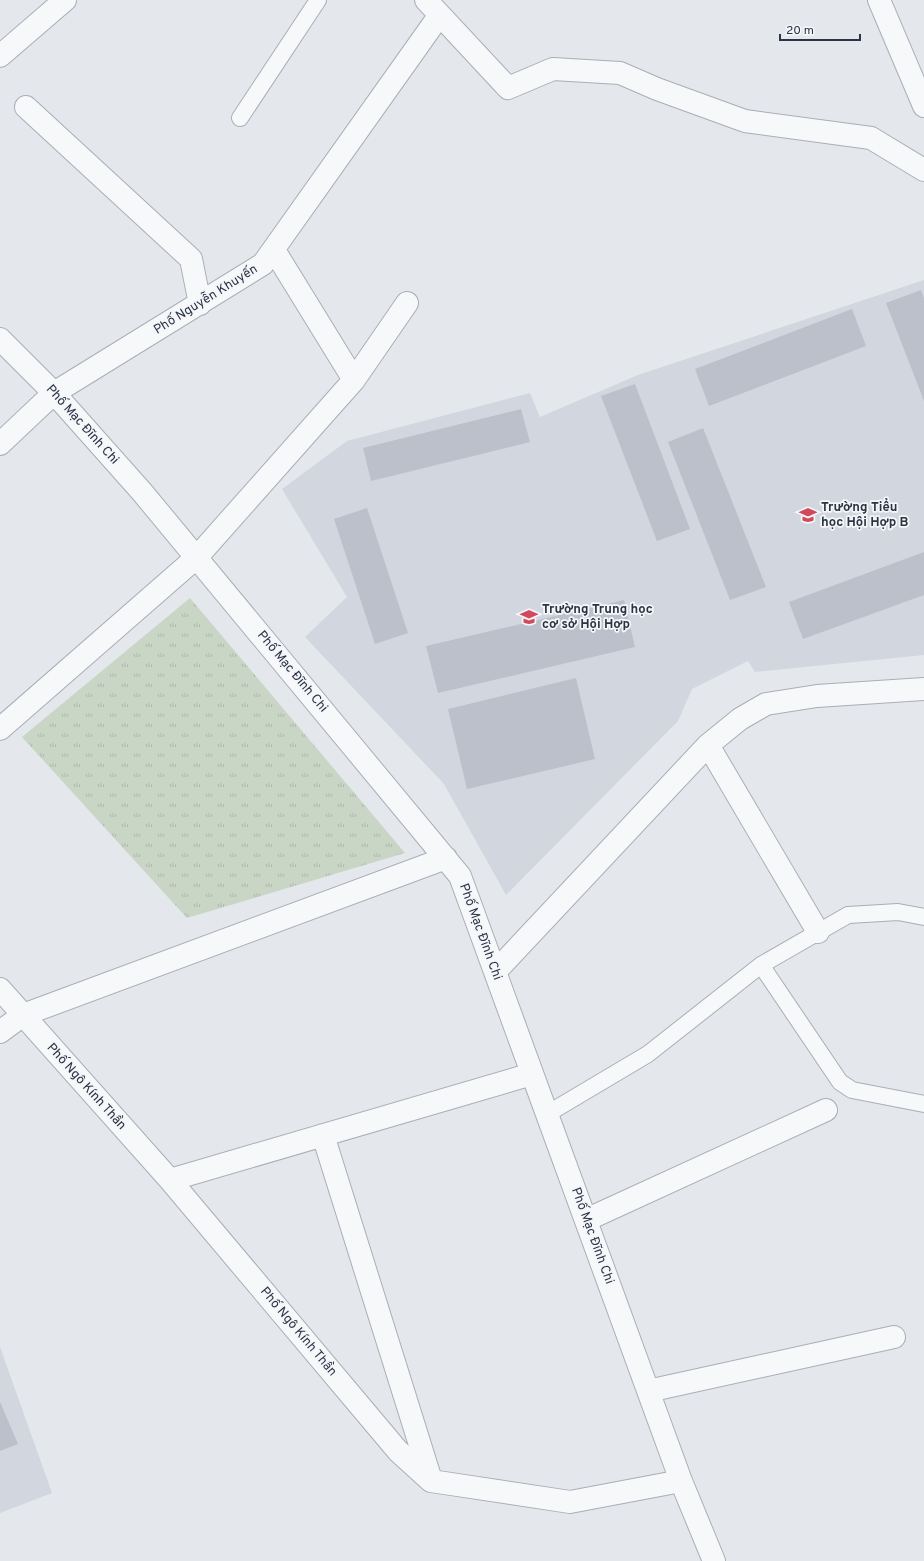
<svg xmlns="http://www.w3.org/2000/svg" width="924" height="1561" font-family="Overpass,sans-serif">
<style>
.built{fill:#d2d6de}
.park{fill:url(#park-tufts)}
.building{fill:#bbc0ca}
.lines{fill:none;stroke-linecap:round;stroke-linejoin:round}
.lane-casing{stroke:#a9aeb7;stroke-width:18}
.street-casing{stroke:#a9aeb7;stroke-width:24}
.lane{stroke:#f7f8fa;stroke-width:16}
.street{stroke:#f7f8fa;stroke-width:22}
.labels{text-anchor:middle;dominant-baseline:central;stroke-width:3.5;stroke-linejoin:round;paint-order:stroke}
.street-label{font-size:13px;fill:#2b3445;stroke:#f4f6f9}
.poi-label{font-size:13px;font-weight:bold;fill:#2b3445;stroke:#f4f6f9;text-anchor:start}
</style>
<defs>
<pattern id="park-tufts" width="24" height="20" patternUnits="userSpaceOnUse"><rect width="24" height="20" fill="#c9d6c5"/><path d="M3 7l-1-3M5 7V3M7 7l1-3M15 17l-1-3M17 17v-4M19 17l1-3" fill="none" stroke="#adb8ab"/></pattern>
</defs>
<rect width="100%" height="100%" fill="#e4e7ec"/>
<path class="built" d="M924,280V655L755,672L748,661L692,689L678,721L506,895L444,784L305,637L347,597L282,489L347,441L530,393L540,417L638,375Z
M0,1347L52,1493L0,1513Z"/>
<path class="park" d="M190,598L405,853L187,918L22,737Z"/>
<path class="building" d="M921,290L924,298V401L886,303Z
M852,309L866,346L709,406L695,369Z
M635,384L690,529L657,541L601,396Z
M521,409L530,442L371,481L363,448Z
M703,428L766,587L730,600L668,442Z
M367,508L408,633L375,644L334,519Z
M924,552V595L803,639L789,602Z
M624,600L635,647L438,693L426,646Z
M576,678L595,759L467,789L448,709Z
M0,1402L18,1444L0,1451Z"/>
<g class="lines">
<g class="lane-casing">
<path id="lane" d="M240,118L318,0
M761,965L840,1082L852,1090L924,1104
M547,1114L648,1054L761,965L848,915L898,912L924,917"/>
</g>
<g class="street-casing">
<path id="street" d="M426,0L508,88L553,69L620,73L657,89L745,121L871,138L924,170
M879,0L924,106
M0,56L65,0
M26,107L191,259L200,304
M274,250L354,380
M0,339L54,393L142,492L460,876L681,1481L714,1561
M0,444L54,393L263,264L439,16
M0,729L197,557L354,380L407,303
M708,745L818,932
M495,972L708,745L740,719L766,704L817,696L924,689
M0,989L170,1180L398,1451L431,1481L570,1502L681,1481
M0,1032L23,1015L446,858
M323,1135L431,1480
M170,1180L532,1074
M586,1220L826,1110
M648,1391L894,1337"/>
</g>
<use href="#lane" class="lane"/>
<use href="#street" class="street"/>
</g>
<defs>
<g id="school-bare" transform="scale(1.38)"><path d="M0-5L7-2L0 1L-7-2ZM-4 1L0 2.5L4 1V4Q0 6-4 4Z" fill="#d1495b" stroke="#f4f6f9" stroke-width="2.5" paint-order="stroke"/></g>
</defs>
<g fill-rule="evenodd">
<use href="#school-bare" x="808" y="515"/>
<use href="#school-bare" x="529" y="617"/>
</g>
<g class="labels">
<g class="street-label">
<text transform="translate(206 300) rotate(-32)">Phố Nguyễn Khuyến</text>
<text transform="translate(82 425) rotate(48)">Phố Mạc Đĩnh Chi</text>
<text transform="translate(292 672) rotate(50)">Phố Mạc Đĩnh Chi</text>
<text transform="translate(480 932) rotate(70)">Phố Mạc Đĩnh Chi</text>
<text transform="translate(86 1087) rotate(48)">Phố Ngô Kính Thần</text>
<text transform="translate(592 1236) rotate(70)">Phố Mạc Đĩnh Chi</text>
<text transform="translate(298 1332) rotate(50)">Phố Ngô Kính Thần</text>
</g>
<g class="poi-label">
<text x="821" y="508">Trường Tiểu<tspan x="821" dy="15">học Hội Hợp B</tspan></text>
<text x="542" y="610">Trường Trung học<tspan x="542" dy="15">cơ sở Hội Hợp</tspan></text>
</g>
</g>
<path d="M780 34v6h80v-6" fill="none" stroke="#2b3445" stroke-width="2"/>
<text x="786" y="34" font-size="12" fill="#2b3445" stroke="#f4f6f9" stroke-width="3" paint-order="stroke">20 m</text>
</svg>
